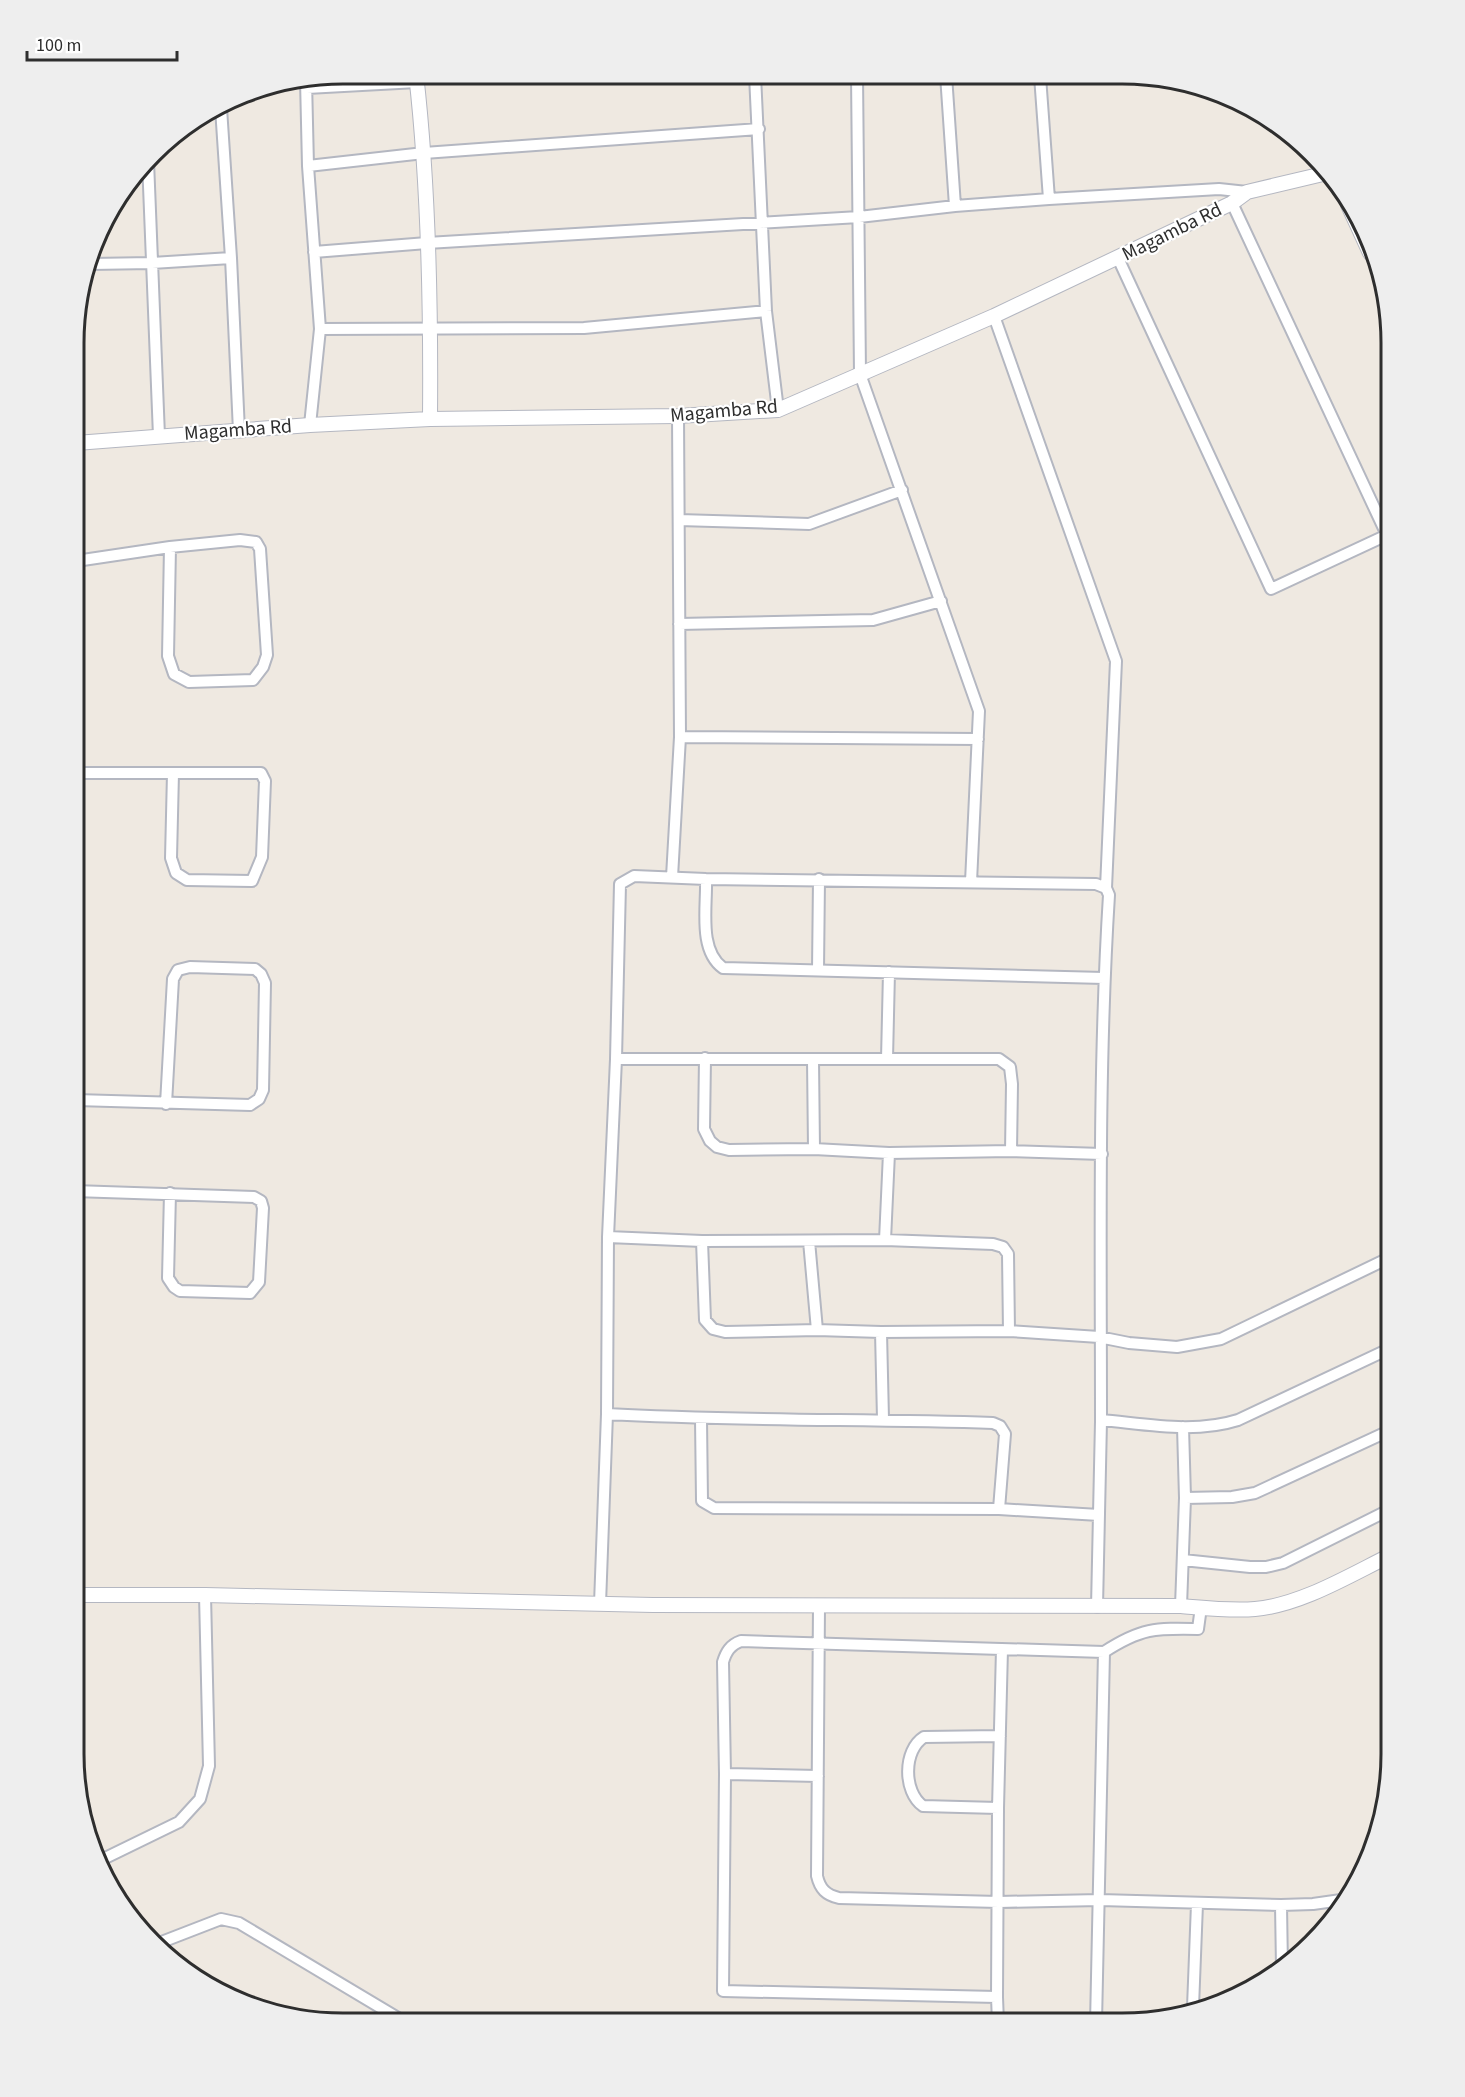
<svg xmlns="http://www.w3.org/2000/svg" width="1465" height="2097" font-family="'Source Sans 3',sans-serif">
<style>
.lines{fill:none;stroke-linecap:round;stroke-linejoin:round}
.street-casing{stroke:#b4b7c1;stroke-width:14}
.secondary-casing{stroke:#b4b7c1;stroke-width:16}
.street{stroke:#fff;stroke-width:10}
.secondary{stroke:#fff;stroke-width:14}
.labels{text-anchor:middle;dominant-baseline:central;stroke-width:4.5;stroke-linejoin:round;paint-order:stroke}
.street-label{font-size:20px;fill:#2e2e2e;stroke:#fff}
.rim{fill:none;stroke:#2e2e2e;stroke-width:3}
</style>
<rect width="100%" height="100%" fill="#efe9e1"/>
<g class="lines">
<g class="street-casing">
<path id="street" d="M755,75L766,311L778,410
M857,75L860,374L979,711L971,882
M946,75L955,206
M1040,76L1049,199
M306,80L308,166L320,329L310,425
M307,88L417,82
M221,108L231,258L239,431
M148,161L159,436
M308,166L424,153L759,129
M314,252L427,243L859,217L955,206L1049,199L1219,189L1247,192
M1118,258L1271,589L1387,535L1232,203
M91,264L152,263L231,258
M994,316L1116,661L1106,888L1109,895C1098,1070 1101,1245 1101,1421C1100,1483 1098,1545 1097,1607
M320,329L584,328L766,311
M76,419L77,442
M679,520L809,524L902,490
M76,561L170,547L240,540L256,542L260,549L267,655L263,667L253,680L189,682L174,674L168,656L170,547
M679,624L873,620L941,601
M680,737L978,739
M75,773H261L265,781L262,857L252,881L187,880L176,873L171,858L173,773
M672,877L680,737L678,416
M706,879C707,907 698,950 723,968L1104,978
M818,970L819,879
M705,1058L704,1129L710,1141L717,1147L729,1150L814,1149L889,1153L1011,1151L1102,1154
M616,1059H999L1010,1067L1012,1084L1011,1151
M887,1059L889,972
M813,1060L814,1149
M76,1100L250,1105L259,1099L263,1090L265,983L261,974L255,969L190,967L178,970L173,979L166,1104
M74,1191L254,1197L261,1201L263,1208L259,1282L250,1293L180,1291L174,1287L168,1278L170,1193
M608,1237L702,1241L885,1240L993,1244L1003,1247L1008,1254L1009,1331
M885,1240L889,1153
M702,1241L705,1320L713,1329L725,1332L817,1330L881,1332L1009,1331L1099,1337L1129,1343L1177,1347L1221,1339L1391,1257
M809,1241L817,1330
M881,1332L883,1419
M607,1414C736,1421 864,1419 993,1423L1000,1426L1005,1434L999,1509
M701,1419L702,1501L714,1508L999,1509L1099,1515
M1101,1420C1146,1424 1194,1434 1238,1420L1391,1348
M1185,1498L1232,1497L1255,1493L1391,1430
M1183,1560L1250,1567H1266L1283,1563L1391,1509
M600,1604L607,1414L608,1237L616,1059L620,884L634,876L706,879L1096,884L1106,888
M819,1606L817,1876C820,1889 826,1895 839,1898L999,1902L1100,1900L1281,1905L1313,1904L1348,1899
M1181,1606L1185,1498L1183,1427
M1002,1649L998,1808L997,1997L723,1991L725,1774L723,1662C726,1652 730,1645 741,1641L1104,1652L1096,2023
M1104,1652C1141,1628 1155,1628 1198,1629L1201,1607
M725,1774L818,1776
M998,1808L923,1806C903,1792 903,1750 924,1737L1000,1736
M99,1861L179,1822L200,1799L209,1766L205,1595
M1281,1905L1282,1968
M159,1943L221,1919L239,1923L403,2021
M997,1997L998,2023
M1193,2007L1197,1904"/>
</g>
<g class="secondary-casing">
<path id="secondary" d="M416,74C429,188 431,304 430,419
M1348,205L1370,253
M76,443L310,425L430,419L678,416L778,410L994,316L1232,203L1247,192L1323,174
M75,567V561
M74,1171L75,1078
M74,1595H205L653,1605L1181,1606C1205,1608 1230,1611 1255,1609C1301,1605 1350,1575 1391,1555"/>
</g>
<use href="#street" class="street"/>
<use href="#secondary" class="secondary"/>
</g>
<g class="labels">
<g class="street-label">
<text transform="translate(1172 232) rotate(-26)">Magamba Rd</text>
<text transform="translate(724 411) rotate(-5)">Magamba Rd</text>
<text transform="translate(238 430) rotate(-4)">Magamba Rd</text>
</g>
</g>
<path d="M0 0H1465V2097H0ZM343 84H1122A259 259 0 0 1 1381 343V1754A259 259 0 0 1 1122 2013H343A259 259 0 0 1 84 1754V343A259 259 0 0 1 343 84Z" fill="#eee" fill-rule="evenodd"/>
<path class="rim" d="M343 84H1122A259 259 0 0 1 1381 343V1754A259 259 0 0 1 1122 2013H343A259 259 0 0 1 84 1754V343A259 259 0 0 1 343 84Z"/>
<path d="M27 51v9h150v-9" fill="none" stroke="#2e2e2e" stroke-width="3"/>
<text x="36" y="51" font-size="18" fill="#2e2e2e" stroke="#ffffff" stroke-width="4.5" paint-order="stroke">100 m</text>
</svg>
